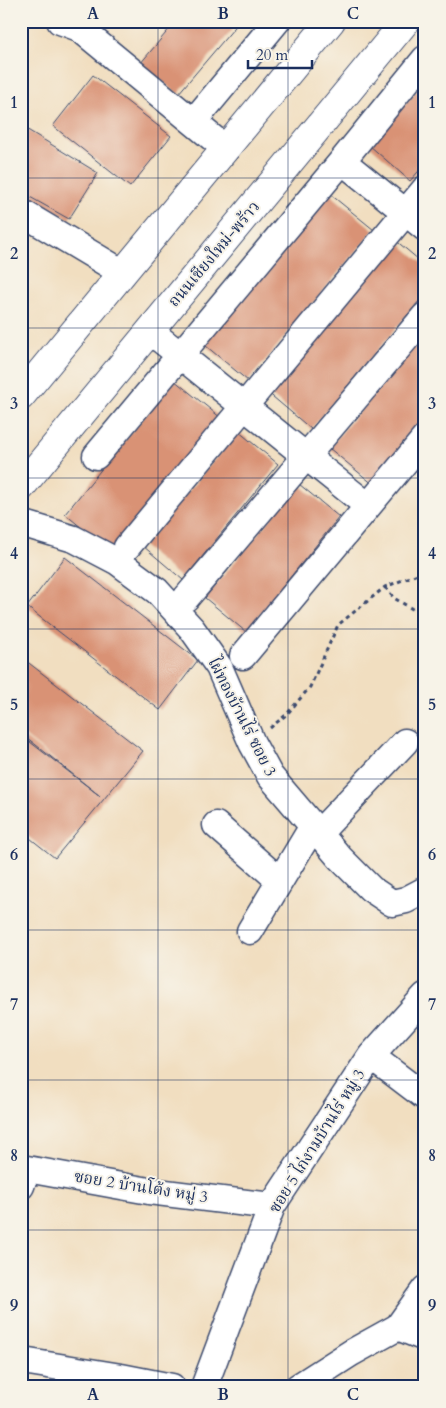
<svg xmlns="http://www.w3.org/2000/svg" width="446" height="1408" font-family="Cardo,'Noto Serif Thai',serif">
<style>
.building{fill:#d99275}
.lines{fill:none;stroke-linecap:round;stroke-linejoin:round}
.minor-casing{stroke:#3b496d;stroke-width:29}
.major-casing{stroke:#3b496d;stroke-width:30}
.path{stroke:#3b496d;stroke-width:3;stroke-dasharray:4 4;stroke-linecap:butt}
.minor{stroke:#fff;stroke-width:26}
.major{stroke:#fff;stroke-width:28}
.grid{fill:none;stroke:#1b2f5e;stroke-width:1;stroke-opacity:0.55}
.labels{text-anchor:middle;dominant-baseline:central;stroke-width:4;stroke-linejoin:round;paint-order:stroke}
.street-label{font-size:16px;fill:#1b2f5e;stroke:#f7f3e8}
.neatline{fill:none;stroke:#1b2f5e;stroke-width:2}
.grid-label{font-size:16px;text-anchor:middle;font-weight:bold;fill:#1b2f5e}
</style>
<rect width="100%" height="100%" fill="#f7f3e8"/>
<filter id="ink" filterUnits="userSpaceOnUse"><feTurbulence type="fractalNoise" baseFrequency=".02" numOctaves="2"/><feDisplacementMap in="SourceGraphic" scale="10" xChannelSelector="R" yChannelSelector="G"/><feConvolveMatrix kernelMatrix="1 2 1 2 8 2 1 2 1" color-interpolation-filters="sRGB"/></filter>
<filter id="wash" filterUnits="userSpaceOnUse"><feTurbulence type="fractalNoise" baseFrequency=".0096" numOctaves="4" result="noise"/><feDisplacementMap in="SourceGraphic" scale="20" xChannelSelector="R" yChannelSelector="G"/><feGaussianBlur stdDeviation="1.12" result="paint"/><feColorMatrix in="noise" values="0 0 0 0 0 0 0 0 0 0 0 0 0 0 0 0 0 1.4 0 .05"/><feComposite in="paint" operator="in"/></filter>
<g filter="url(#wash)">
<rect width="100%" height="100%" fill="#f1dec0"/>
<g id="blocks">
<path class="building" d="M176,21H240L178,94L140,64Z
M93,75L171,136L130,187L53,126Z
M425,81V164L410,181L369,145Z
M21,126L98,173L69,219L21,192Z
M325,190L374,230L248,381L200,341Z
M394,239L425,265V294L311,429L266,391Z
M425,331V423L374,485L329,448Z
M174,380L221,418L111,552L65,514Z
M238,431L278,464L183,580L143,546Z
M299,484L339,517L246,632L205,598Z
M65,557L198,660L160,710L27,607Z
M21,657L143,751L104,799L55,858L21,831V735L100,796L21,733Z"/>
</g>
</g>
<g filter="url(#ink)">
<use href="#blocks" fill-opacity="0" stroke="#3b496d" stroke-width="1"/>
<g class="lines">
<g class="minor-casing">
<path id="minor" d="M60,21L79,28L226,149
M194,121L277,21
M342,161L425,228
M21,212L123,273
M150,331L368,506
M96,456L342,161L425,59
M21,523L74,539L118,562L157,591L192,629L219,667L252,743L270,776L340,858L371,889L392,903L406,900L425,890
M127,547L425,189
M186,598L425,316
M243,656L425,438
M216,825L280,881
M319,833L405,742
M250,931L313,826
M371,1056L425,1097
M21,1186L27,1169L149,1191L272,1206
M398,1327L425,1338
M21,1363L29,1362L121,1377L172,1387
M204,1387L272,1206L371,1056L425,996
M298,1387L351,1353L398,1327L425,1289"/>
</g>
<g class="major-casing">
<path id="major" d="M21,396L331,21
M21,487L406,21"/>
</g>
<path class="path" d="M385,587L394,598L419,613L425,619
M270,728L287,714L310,687L338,625L385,587L425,571"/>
<use href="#minor" class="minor"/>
<use href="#major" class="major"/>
</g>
</g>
<path class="grid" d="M158,21V1387M288,21V1387M21,178H425M21,328H425M21,478H425M21,629H425M21,779H425M21,930H425M21,1080H425M21,1230H425"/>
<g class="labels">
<g class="street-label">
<text transform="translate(214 254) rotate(-50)">ถนนเชียงใหม่-พร้าว</text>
<text transform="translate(242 717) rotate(63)">ไผ่ทองบ้านไร่ ซอย 3</text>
<text transform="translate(317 1141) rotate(-58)">ซอย 5 ไก่งามบ้านไร่ หมู่ 3</text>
<text transform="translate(141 1187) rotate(9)">ซอย 2 บ้านโต้ง หมู่ 3</text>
</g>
</g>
<rect width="446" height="1408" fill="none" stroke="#f7f3e8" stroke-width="55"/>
<path d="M248 60v8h64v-8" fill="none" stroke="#1b2f5e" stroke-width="2.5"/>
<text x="256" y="60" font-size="15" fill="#1b2f5e" stroke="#f7f3e8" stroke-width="4" paint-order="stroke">20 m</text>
<rect x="28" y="28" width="390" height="1352" class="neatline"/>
<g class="grid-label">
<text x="93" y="19">A</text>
<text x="223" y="19">B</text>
<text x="353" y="19">C</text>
<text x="14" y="108">1</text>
<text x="432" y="108">1</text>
<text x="14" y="259">2</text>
<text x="432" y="259">2</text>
<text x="14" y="409">3</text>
<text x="432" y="409">3</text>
<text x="14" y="559">4</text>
<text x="432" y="559">4</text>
<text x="14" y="710">5</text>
<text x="432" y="710">5</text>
<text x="14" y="860">6</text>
<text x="432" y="860">6</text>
<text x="14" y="1010">7</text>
<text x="432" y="1010">7</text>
<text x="14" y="1161">8</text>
<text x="432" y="1161">8</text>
<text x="14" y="1311">9</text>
<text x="432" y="1311">9</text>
<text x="93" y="1400">A</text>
<text x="223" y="1400">B</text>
<text x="353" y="1400">C</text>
</g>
</svg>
